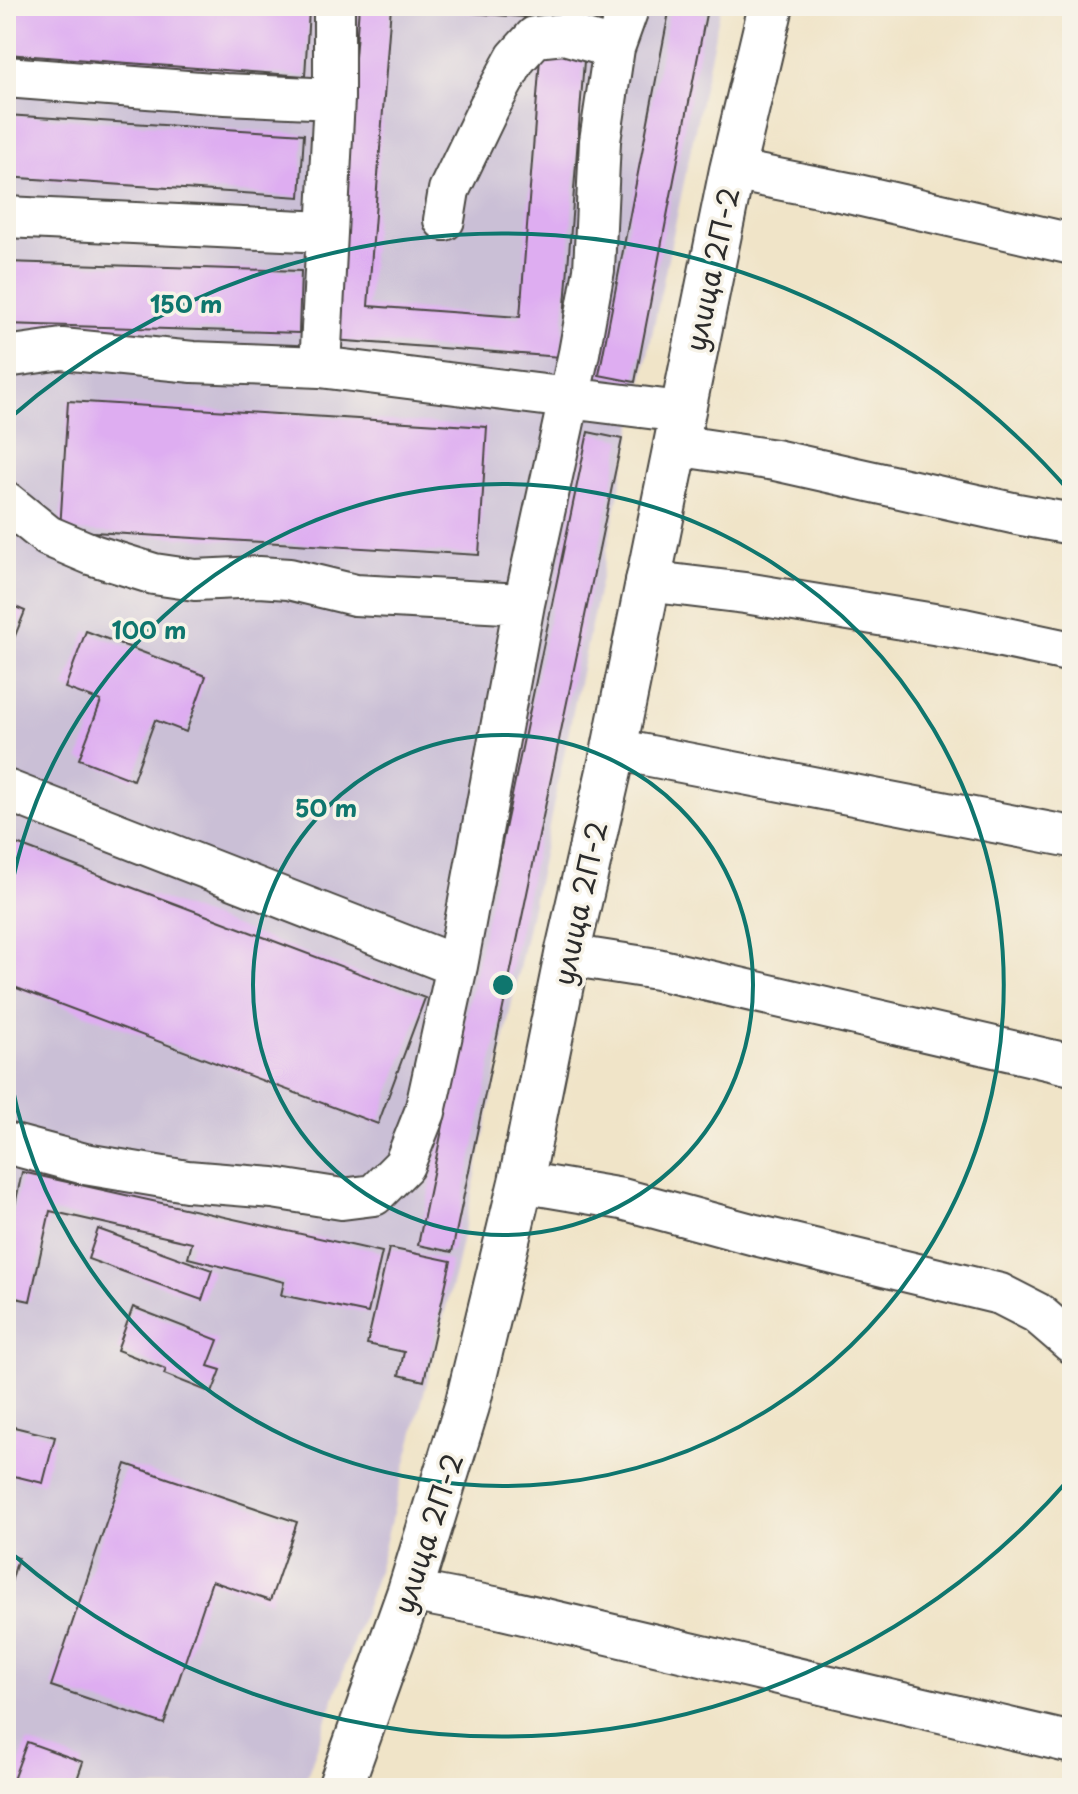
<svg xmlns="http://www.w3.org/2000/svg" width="1078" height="1794" font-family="'Playpen Sans',sans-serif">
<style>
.industrial{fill:#cabfd6}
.building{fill:#deadf1}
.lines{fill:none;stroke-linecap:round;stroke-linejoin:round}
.minor-casing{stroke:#494743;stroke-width:44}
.major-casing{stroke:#494743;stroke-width:48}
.minor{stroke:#fff;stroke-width:40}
.major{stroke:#fff;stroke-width:44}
.ring{fill:none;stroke:#0f766e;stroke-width:4}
.labels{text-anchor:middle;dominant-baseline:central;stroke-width:7;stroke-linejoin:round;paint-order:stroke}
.street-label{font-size:28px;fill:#2b2b2b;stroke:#f7f3e8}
.centre{fill:#0f766e;stroke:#f7f3e8;stroke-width:4}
.ring-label{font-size:24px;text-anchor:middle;font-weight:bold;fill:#0f766e;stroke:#f7f3e8;stroke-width:7;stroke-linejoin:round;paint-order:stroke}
</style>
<rect width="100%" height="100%" fill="#f7f3e8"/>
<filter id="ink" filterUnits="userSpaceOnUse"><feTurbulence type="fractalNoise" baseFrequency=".0125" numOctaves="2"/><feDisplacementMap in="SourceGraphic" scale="16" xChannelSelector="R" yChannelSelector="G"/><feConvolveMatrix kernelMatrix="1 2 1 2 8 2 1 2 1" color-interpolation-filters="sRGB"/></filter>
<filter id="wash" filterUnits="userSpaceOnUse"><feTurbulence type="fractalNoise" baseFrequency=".006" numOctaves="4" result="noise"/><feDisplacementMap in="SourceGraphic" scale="32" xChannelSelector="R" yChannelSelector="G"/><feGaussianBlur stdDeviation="1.8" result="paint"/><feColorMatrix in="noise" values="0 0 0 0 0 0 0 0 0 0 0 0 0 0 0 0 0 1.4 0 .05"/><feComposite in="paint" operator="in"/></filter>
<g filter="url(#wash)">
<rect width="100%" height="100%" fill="#f0e4c8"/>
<path class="industrial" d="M6,6H721L456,1269L378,1571L303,1788H6Z"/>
<g id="blocks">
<path class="building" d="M6,6H260L309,10L305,76L6,54Z
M359,6H391L368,306L520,317L541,45L585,48L561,357L333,340Z
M410,6H587L586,22L409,8Z
M670,7L706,14L635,382L599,375Z
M6,115L304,134L300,197L6,177Z
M6,262L301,271L299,333L6,324Z
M68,401L487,427L479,555L60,530Z
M588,432L622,439L452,1252L418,1245Z
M6,603L25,611L6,658Z
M86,631L206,676L186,732L155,720L133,780L79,759L101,701L65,688Z
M6,840L425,998L378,1124L6,984Z
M22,1172L382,1252L368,1313L281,1295L284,1282L188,1258L192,1243L50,1211L30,1301L6,1296V1247Z
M98,1229L212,1270L202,1300L88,1259Z
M389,1248L451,1261L424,1381L399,1375L404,1352L367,1344Z
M133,1307L218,1340L208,1366L221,1370L212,1393L164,1374L166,1369L117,1350Z
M6,1425L55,1437L43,1483L6,1474Z
M126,1464L297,1522L270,1601L212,1581L164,1724L51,1686Z
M6,1554L18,1558L7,1596H6Z
M27,1742L83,1762L74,1788H10Z"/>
</g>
</g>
<g filter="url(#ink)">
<use href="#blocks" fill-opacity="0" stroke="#494743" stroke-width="2"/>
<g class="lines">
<g class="minor-casing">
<path id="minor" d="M6,77L225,94L334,99L320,367
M334,99V6
M732,170L849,193L1072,244
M6,217L326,232
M444,220L449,190L489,107L516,58L535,37L564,34L614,48
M6,357L62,349L193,362L320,367L681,412
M675,445L775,460L1017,514L1072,524
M6,502L48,536L93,555L154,574L195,580L259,577L289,579L355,595L524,604
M646,581L745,593L964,629L1072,652
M614,749L1072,837
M6,790L457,966
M567,955L657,969L1072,1065
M6,1143L85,1164L187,1181L273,1188L342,1199L374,1195L404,1165L425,1112L457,966L524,604L579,353L594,270L600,141L614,48L629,6
M521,1182L622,1199L755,1235L1000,1294L1037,1313L1072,1343
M410,1591L494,1607L1072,1743"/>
</g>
<g class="major-casing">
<path id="major" d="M340,1788L410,1591L467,1406L521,1182L567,955L614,749L732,170L771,6"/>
</g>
<use href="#minor" class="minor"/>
<use href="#major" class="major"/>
</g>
</g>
<g class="ring">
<circle cx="503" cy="985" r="250"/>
<path d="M6 920A501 501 0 1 1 6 1050"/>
<path d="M1070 1478A751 751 0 0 1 10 1552M10 418A751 751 0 0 1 1070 492"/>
</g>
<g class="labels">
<g class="street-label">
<text transform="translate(711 269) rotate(-78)">улица 2П-2</text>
<text transform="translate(579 903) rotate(-78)">улица 2П-2</text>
<text transform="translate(427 1533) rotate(-72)">улица 2П-2</text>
</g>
</g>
<circle cx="503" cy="985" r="12" class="centre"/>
<g class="ring-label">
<text x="186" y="313">150 m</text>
<text x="149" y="639">100 m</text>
<text x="326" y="817">50 m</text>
</g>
<rect width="1078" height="1794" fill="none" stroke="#f7f3e8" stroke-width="32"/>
</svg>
